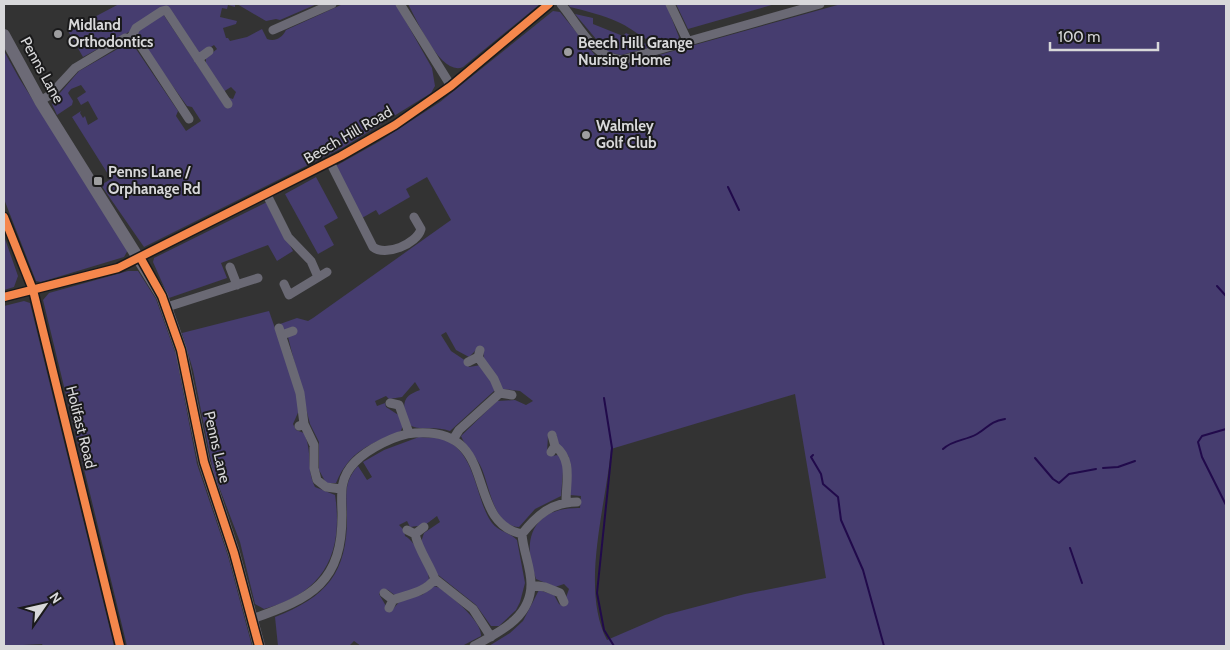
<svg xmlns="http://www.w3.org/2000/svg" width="1230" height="650" font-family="Cabin,sans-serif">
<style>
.green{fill:#463d6f;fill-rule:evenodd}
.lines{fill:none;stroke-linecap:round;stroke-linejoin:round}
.stream{stroke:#210a4b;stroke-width:2}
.minor{stroke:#6a6974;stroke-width:9}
.secondary{stroke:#6c6a76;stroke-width:12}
.cycleway-casing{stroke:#1a1a1b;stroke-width:11}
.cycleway{stroke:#f5874c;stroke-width:8}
.poi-dot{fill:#9e9ea0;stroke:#1a1a1b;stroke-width:2}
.labels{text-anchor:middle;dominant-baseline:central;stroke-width:4;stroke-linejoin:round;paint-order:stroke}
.poi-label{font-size:15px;font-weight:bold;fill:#d8d8da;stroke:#1a1a1b;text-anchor:start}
.street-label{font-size:15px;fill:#d8d8da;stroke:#1a1a1b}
</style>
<rect width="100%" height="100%" fill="#333"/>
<path class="green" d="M119,4H235V7L228,5L227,9L222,8L220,17L237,21L236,24L223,28L226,38H228L230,41L247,37L262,29L267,39C275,42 282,38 286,30L343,4H396L432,68L435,86L431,93L344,147L144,247L101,185L111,179L72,117L81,111L80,113L83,118L85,116L88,125L98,119L88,101L81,105L77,98L86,92L81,85L71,89L68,93L73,101L72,105L57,115L52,104L53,101L79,71L128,43L134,46L178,111L176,116L186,131L201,121L192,107L187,106L136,35L139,29L163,14L226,108L231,105L227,97L233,99L236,92L231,87L223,92L206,66V58L217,49L214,45L200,54L169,10L83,57L68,31Z
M237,4H317L280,20L276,19L266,21Z
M408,4H540L463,67C441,77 417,20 408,4Z
M568,4H666L679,37L678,40C647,49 644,34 618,22C603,15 586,11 570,7Z
M676,4H775L688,29Z
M841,4H1226V646H489L510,633L523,621L539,590L554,595L559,604L563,606L569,589L564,584L555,587L536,579C521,540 532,507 580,508L581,496L570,495L569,457L557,443V435H548L547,453L551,456L558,455L564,459L561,496L535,509L519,527C492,526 490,484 480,465C475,455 465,446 461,436L497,401L515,400L526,405L533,401L520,391L503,389L484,359L483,351L478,348L469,357L456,350L446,332L441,335L451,351L466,361L469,367L481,365L495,385L494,391L450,431C436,426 424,430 414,427C404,425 402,406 406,399C409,394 415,392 420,390L415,382L402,397L389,399L386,396L375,401L377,406L385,403L386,407L400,416L403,425L401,431C369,445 350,450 336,483H326L319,470V442L310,424L288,337L280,324L297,318L308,321L313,318L451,220L427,177L406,189L410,197L379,215L376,210L362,218L334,167L380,141L440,102L553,11L560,12L599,60L623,65ZM795,394L826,578L745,594L665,615L607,640C580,588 606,506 611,449Z
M575,14L593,18V24L623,36L626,33L652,47L621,55L607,52Z
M4,51L19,78L128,250L124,257L41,282L36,281L4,199Z
M316,177L338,218L324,226L334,245L318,254L285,194Z
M267,202L293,251L277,261L268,245L221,263L227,278L169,298L153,262L154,258Z
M4,236L18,276L14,287L4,290Z
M128,271H138L156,299L176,355L197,464L228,556L252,646H127L43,300L49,293Z
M24,301L30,303L114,646H43L42,644L4,646V306Z
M269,311L292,377L300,408L293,424L296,430L304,433C313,453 306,468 315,487L335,495C344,554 323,594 264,609L255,604L240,542L213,471L193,370L182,333Z
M419,437C426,438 435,437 442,439C475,449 475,496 490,520C497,532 510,532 517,540L525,583L520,602L516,610L499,626H491L476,605L437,574L421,542L424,533L440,522L437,516L425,525L410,527L407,521L399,525L404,530L405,536C416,542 429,567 429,580L415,590L396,596L388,590L382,589L379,594L386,606L393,609L401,600L422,595L434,586L440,588C452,597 482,621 481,636L462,646H361L354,641L349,646H278L275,617C328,596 348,572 347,513C346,494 344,481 358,466L367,480L372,477L363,462L384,450Z"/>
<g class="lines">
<path class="stream" d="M728,187L739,210
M1217,286L1226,296
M604,398L612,448L597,593L604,630L614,646
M1226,429L1202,436L1198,442L1202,457L1226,505
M943,449C954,439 965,441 977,434C989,427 989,422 1005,419
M813,455L811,457L821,474L823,484L838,497L841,520L863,570L884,646
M1035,458L1053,479L1059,483L1069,474L1096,469
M1103,468L1118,467L1135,461
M1070,548L1082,583"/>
<path class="minor" d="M400,4L451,86
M561,4C578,24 593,58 622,60L820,4
M670,4L688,42
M273,30L332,4
M131,38L136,28L162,11L166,10L228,104
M198,59L209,51
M40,101L50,95L75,68L125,38L134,39L139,43L189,119
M330,162L373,247C385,257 417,244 421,229L414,217
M267,195L288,237L311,261L318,277
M4,217L33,290L120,646
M230,267L237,285
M284,284L289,295L327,272
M4,297L118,268L341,156L395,125L451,86L549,4
M167,307L258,278
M279,328L300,393L304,424
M282,335L293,331
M468,362L478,357L480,350
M500,393L512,395
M390,403L399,405L409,433
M299,426L304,424L314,445V468L317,480L326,487L341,489
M454,438L459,430L500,393L494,379L478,357
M555,446C573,460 566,481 566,502
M551,452L555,446L552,435
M407,530L415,534C419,551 429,563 435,579
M415,534L424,527
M531,585L545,587L560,593L564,602
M384,593L393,600L389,608
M393,600C408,594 424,593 435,579L473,609L491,637
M252,619C312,598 343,583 342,512C341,492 340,477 355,462C368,449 396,434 415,433C502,427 462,521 522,534
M474,646C499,632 531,618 531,584C531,567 523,551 522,534C537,515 552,502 577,502"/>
<path class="secondary" d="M4,35L40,101L162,296L181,350L204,462L234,553L259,646"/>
<g class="cycleway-casing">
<path id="cycleway" d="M4,217L33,290L120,646
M140,257L162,296L181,350L204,462L234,553L259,646
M4,297L118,268L341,156L395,125L451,86L549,4"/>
</g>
<use href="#cycleway" class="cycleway"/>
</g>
<g class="poi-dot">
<circle cx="58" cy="34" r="5"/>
<circle cx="568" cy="52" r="5"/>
<circle cx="586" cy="135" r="5"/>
<rect x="93" y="176" width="10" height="10" rx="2.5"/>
</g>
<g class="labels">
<g class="poi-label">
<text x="68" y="25">Midland<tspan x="68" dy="17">Orthodontics</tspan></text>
<text x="578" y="43">Beech Hill Grange<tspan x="578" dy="17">Nursing Home</tspan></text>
<text x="596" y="126">Walmley<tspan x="596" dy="17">Golf Club</tspan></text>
<text x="108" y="172">Penns Lane /<tspan x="108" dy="17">Orphanage Rd</tspan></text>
</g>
<g class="street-label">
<text transform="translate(42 70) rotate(61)">Penns Lane</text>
<text transform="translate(348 135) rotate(-30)">Beech Hill Road</text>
<text transform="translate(81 427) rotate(76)">Holifast Road</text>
<text transform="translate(217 447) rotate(77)">Penns Lane</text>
</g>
</g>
<rect width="1230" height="650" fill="none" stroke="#d8d8da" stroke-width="10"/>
<g transform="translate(45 605) rotate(56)" stroke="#1a1a1b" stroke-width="4" paint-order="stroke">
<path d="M0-4L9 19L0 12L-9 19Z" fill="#d8d8da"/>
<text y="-8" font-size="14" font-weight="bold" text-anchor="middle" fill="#d8d8da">N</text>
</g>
<path d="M1050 42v8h108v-8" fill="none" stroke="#d8d8da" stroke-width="2.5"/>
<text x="1058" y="42" font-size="15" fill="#d8d8da" stroke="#1a1a1b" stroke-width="4" paint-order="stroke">100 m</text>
</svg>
